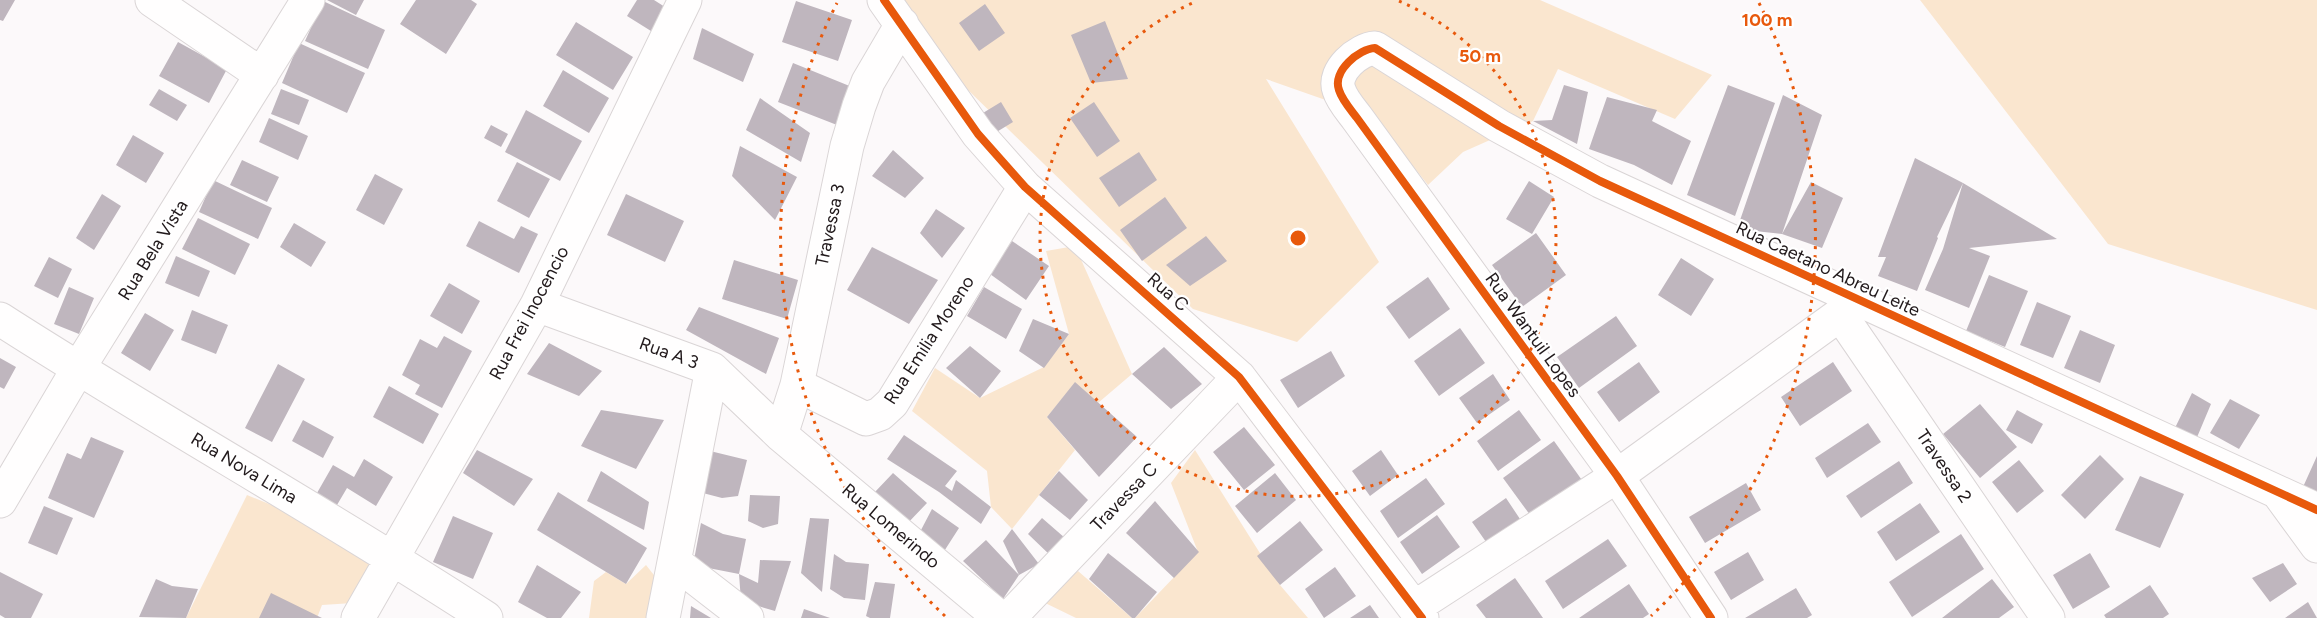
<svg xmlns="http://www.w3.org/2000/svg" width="2317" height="618" font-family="Figtree,sans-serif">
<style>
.green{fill:#fae6cf}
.building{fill:#bfb6be}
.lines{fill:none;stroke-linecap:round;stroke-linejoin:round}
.minor-casing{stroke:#dad5d6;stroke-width:35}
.minor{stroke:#fffefe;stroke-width:33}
.cycleway-casing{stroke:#fff;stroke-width:11}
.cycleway{stroke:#e8590c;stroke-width:8}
.ring{fill:none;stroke:#e8590c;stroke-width:3;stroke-dasharray:3 6}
.labels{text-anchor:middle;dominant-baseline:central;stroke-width:4.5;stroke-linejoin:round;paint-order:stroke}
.street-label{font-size:18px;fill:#21191b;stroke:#fff}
.centre{fill:#e8590c;stroke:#fff;stroke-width:3}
.ring-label{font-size:18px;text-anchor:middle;font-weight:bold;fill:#e8590c;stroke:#fff;stroke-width:4.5;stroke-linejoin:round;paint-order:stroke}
</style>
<rect width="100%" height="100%" fill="#fcf9fa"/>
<path class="green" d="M882,0H1540L1712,75L1675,119L1558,69L1533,121L1463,152L1428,185L1374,117L1266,79L1379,262L1297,342L1193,309L968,90Z
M1920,0H2317V310L2108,244Z
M1075,246L1132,374L1098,403L1075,383L1047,417L1075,450L1012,529L991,507L987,471L912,411L935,368L980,398L1044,367L1069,334L1046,251Z
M1195,450L1280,585L1308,618H1135L1198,552L1171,483Z
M247,495L381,550L353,603L322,605L317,618H186Z
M646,565L661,584L662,618H589L594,581L606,572L626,584Z
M1078,571L1132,618H1076L1039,600Z"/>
<path class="building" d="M0,0H15L3,21L0,20Z
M327,0H364L356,15Z
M416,0H471L477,4L446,54L400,24Z
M637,0H654L665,7L651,31L627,16Z
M323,1L385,30L368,69L305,41Z
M796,1L852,20L838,61L782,42Z
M985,4L1005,33L979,51L959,23Z
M1105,21L1128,79L1091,83L1071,35Z
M576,22L633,57L613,90L556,55Z
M702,28L754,54L743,82L693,59Z
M178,42L227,69L209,103L159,76Z
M299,43L365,73L347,113L282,83Z
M793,63L852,87L837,125L778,102Z
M563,70L609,98L589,133L543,106Z
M1564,85L1588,92L1577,144L1533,121L1552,120Z
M1728,85L1775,103L1735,216L1687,195Z
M159,89L187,105L177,121L149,105Z
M281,89L309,100L299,125L271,114Z
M1783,95L1822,115L1782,234L1737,229Z
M1607,97L1657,110L1652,121L1691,141L1672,185L1634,165L1589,149Z
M760,98L810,133L801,162L746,130Z
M1001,102L1013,122L990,136L978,116Z
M1094,102L1120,141L1097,157L1070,118Z
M526,110L582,141L560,181L505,152Z
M269,118L308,136L298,160L259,142Z
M491,125L508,134L501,147L484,138Z
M133,135L164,153L146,183L116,165Z
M740,146L797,177L775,220L732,176Z
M893,150L924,178L905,198L872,176Z
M1139,152L1157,180L1119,207L1099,178Z
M1915,158L1963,183L1937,237L1938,238L1917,291L1878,276L1886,257H1878Z
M242,160L279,177L267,202L230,185Z
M517,162L550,179L529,218L497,201Z
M375,174L403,189L384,225L356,210Z
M213,180L272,208L258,239L199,212Z
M1529,181L1554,197L1532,234L1506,219Z
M1811,182L1843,198L1822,248L1782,234Z
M1963,183L2057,239L1969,248L1990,256L1969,308L1925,290L1943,249Z
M102,194L121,206L94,250L76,238Z
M626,194L684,221L665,262L607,235Z
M1165,197L1187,228L1142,261L1120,230Z
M936,209L965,228L942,258L920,233Z
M198,218L250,244L235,275L182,249Z
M479,221L514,239L521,226L538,234L519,273L466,246Z
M294,223L326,242L311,267L280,247Z
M1536,233L1566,275L1522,307L1492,265Z
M1206,236L1227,261L1190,286L1166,265Z
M1012,241L1049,266L1026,300L990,274Z
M872,247L938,280L909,324L847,290Z
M176,256L210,271L199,297L165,283Z
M49,257L72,269L58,298L34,286Z
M1681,258L1714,279L1691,316L1658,295Z
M734,260L798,280L787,319L722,299Z
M1989,275L2028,291L2005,347L1966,331Z
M1428,277L1450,309L1409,339L1386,307Z
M449,283L480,301L462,334L430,316Z
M69,287L94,298L79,334L54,324Z
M984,287L1022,309L1006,339L967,316Z
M2037,302L2071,316L2053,358L2020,345Z
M699,307L779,338L766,374L686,330Z
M192,310L228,325L216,354L181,340Z
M145,313L174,330L150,371L121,353Z
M1616,316L1637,346L1579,388L1557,357Z
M1033,319L1069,334L1044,368L1019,351Z
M1460,328L1485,363L1439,396L1414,361Z
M2080,330L2115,345L2100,383L2064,368Z
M444,336L472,351L442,408L415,394L420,385L402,375L420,339L437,348Z
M549,343L602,371L579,396L527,374Z
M970,346L1001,371L980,398L946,368Z
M1164,347L1202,384L1171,409L1132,374Z
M1331,351L1345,376L1298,408L1280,380Z
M0,358L16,367L4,389L0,387Z
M1639,362L1660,392L1619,422L1597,392Z
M1833,362L1852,391L1800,426L1781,397Z
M278,364L305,379L272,442L245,428Z
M1493,374L1510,400L1477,423L1459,398Z
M1075,382L1137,437L1099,477L1047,417Z
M389,386L439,414L423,444L373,417Z
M2192,393L2211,404L2195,442L2174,430Z
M2230,399L2260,415L2239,449L2210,433Z
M1980,404L2017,447L1980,478L1943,434Z
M601,410L664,420L636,469L581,446Z
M1519,410L1541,440L1498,471L1477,441Z
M2017,410L2043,424L2032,444L2006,430Z
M303,420L334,437L323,458L292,441Z
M1868,423L1881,442L1827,478L1815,458Z
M1244,427L1275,465L1244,490L1213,452Z
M904,435L957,471L945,486L952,491L956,480L991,507L981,524L939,492L887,459Z
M91,437L124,451L94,518L48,498L67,453L81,459Z
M1554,441L1584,483L1533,519L1503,478Z
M477,450L533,479L514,506L463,473Z
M1381,450L1398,475L1370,496L1352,471Z
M710,451L747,460L738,496L722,498L699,492Z
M2100,455L2124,479L2085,519L2061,495Z
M2317,456V494L2303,487Z
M364,459L393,477L376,506L347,488L337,505L317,493L333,465L354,477Z
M2019,460L2044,491L2017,513L1992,482Z
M1899,461L1913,483L1861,518L1846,496Z
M601,471L649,502L644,530L587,501Z
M1059,471L1088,500L1070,520L1039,495Z
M893,473L927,503L905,526L874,493Z
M1275,473L1296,500L1257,533L1235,506Z
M2140,476L2184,494L2160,548L2115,530Z
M1426,478L1445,504L1398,538L1380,511Z
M1746,483L1761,510L1705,543L1689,517Z
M558,492L647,548L626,584L537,530Z
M750,495L780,496L778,524L763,528L748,521Z
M1506,498L1524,525L1491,549L1472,522Z
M1155,501L1199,552L1174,578L1126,533Z
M1920,503L1940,532L1896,561L1877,532Z
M44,506L73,518L57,555L28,543Z
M932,509L959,528L941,556L921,530Z
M1437,515L1460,547L1422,574L1400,542Z
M453,516L493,533L473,579L433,562Z
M810,518L829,519L822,592L801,573Z
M1042,518L1065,538L1052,557L1028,534Z
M1300,521L1323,550L1280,585L1257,556Z
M701,523L723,534L746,539L739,574L693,565Z
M1012,529L1039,564L1019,575L1003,541Z
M1961,534L1984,569L1912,617L1889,582Z
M1608,539L1627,566L1563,609L1545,581Z
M986,540L1019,575L1003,599L963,561Z
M1748,552L1764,580L1731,600L1714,572Z
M1108,553L1157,592L1135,618H1132L1089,579Z
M2090,553L2110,587L2073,609L2053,575Z
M834,554L846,562L869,564L865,600L844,598L830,589Z
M760,560L791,561L775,611L741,601L739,574L758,583Z
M2283,563L2297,584L2270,602L2252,578Z
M537,565L581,592L561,618H547L518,602Z
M1335,567L1356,596L1324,618L1305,589Z
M0,572L43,594L31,618H5L0,615Z
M1515,578L1543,618H1486L1476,605Z
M156,579L172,586L198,589L186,618L139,617Z
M1992,579L2014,607L1999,618H1942Z
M875,582L895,584L890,618H870L866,616Z
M1629,584L1649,614L1643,618H1579Z
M2150,585L2169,614L2163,618H2106L2104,615Z
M1796,588L1812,615L1807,618H1745Z
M271,593L322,618H259Z
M2308,602L2317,618H2285Z
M1370,605L1379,618H1350Z
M691,606L711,618H690Z
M804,609L830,618H801Z"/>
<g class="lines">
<g class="minor-casing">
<path id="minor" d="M152,0L262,75
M884,0L978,134L1025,187L1239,377L1422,618
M537,305L712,369L781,435L1000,618
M1840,314L2048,618
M0,319C160,422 327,514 486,618
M797,385L866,419L880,414L892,403L1025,187
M781,435L797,385L847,146L859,106L868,82L902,24
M2279,494L2317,546
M0,501L78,369L308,0
M676,563L747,618
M1415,607L1617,476L1860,300
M358,618L537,305L685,0
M663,618L712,369
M1009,618L1239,377
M1711,618L1617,476L1357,118C1351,110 1342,100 1339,90C1332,71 1359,49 1375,48L1499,126L1600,181L2317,510"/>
</g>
<use href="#minor" class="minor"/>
<g class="cycleway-casing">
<path id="cycleway" d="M884,0L978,134L1025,187L1239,377L1422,618
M1711,618L1617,476L1357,118C1351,110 1342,100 1339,90C1332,71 1359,49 1375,48L1499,126L1600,181L2317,510"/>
</g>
<use href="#cycleway" class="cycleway"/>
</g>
<g class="ring">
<path d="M1399 1A258 258 0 1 1 1197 1"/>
<path d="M945 616A517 517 0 0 1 837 3M1759 3A517 517 0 0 1 1651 616"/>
</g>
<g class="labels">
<g class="street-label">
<text transform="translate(830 225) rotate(-78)">Travessa 3</text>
<text transform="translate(153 250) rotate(-58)">Rua Bela Vista</text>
<text transform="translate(1828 269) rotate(25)">Rua Caetano Abreu Leite</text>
<text transform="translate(1168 292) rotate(41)">Rua C</text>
<text transform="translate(529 313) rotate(-62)">Rua Frei Inocencio</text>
<text transform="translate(1533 335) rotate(54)">Rua Wantuil Lopes</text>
<text transform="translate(929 340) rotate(-57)">Rua Emilia Moreno</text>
<text transform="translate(669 353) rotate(20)">Rua A 3</text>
<text transform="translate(1944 466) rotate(56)">Travessa 2</text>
<text transform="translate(244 468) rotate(31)">Rua Nova Lima</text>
<text transform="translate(1124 497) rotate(-46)">Travessa C</text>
<text transform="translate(891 526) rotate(40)">Rua Lomerindo</text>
</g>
</g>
<circle cx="1298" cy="238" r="9" class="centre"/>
<g class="ring-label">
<text x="1767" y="26">100 m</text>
<text x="1480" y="62">50 m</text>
</g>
</svg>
